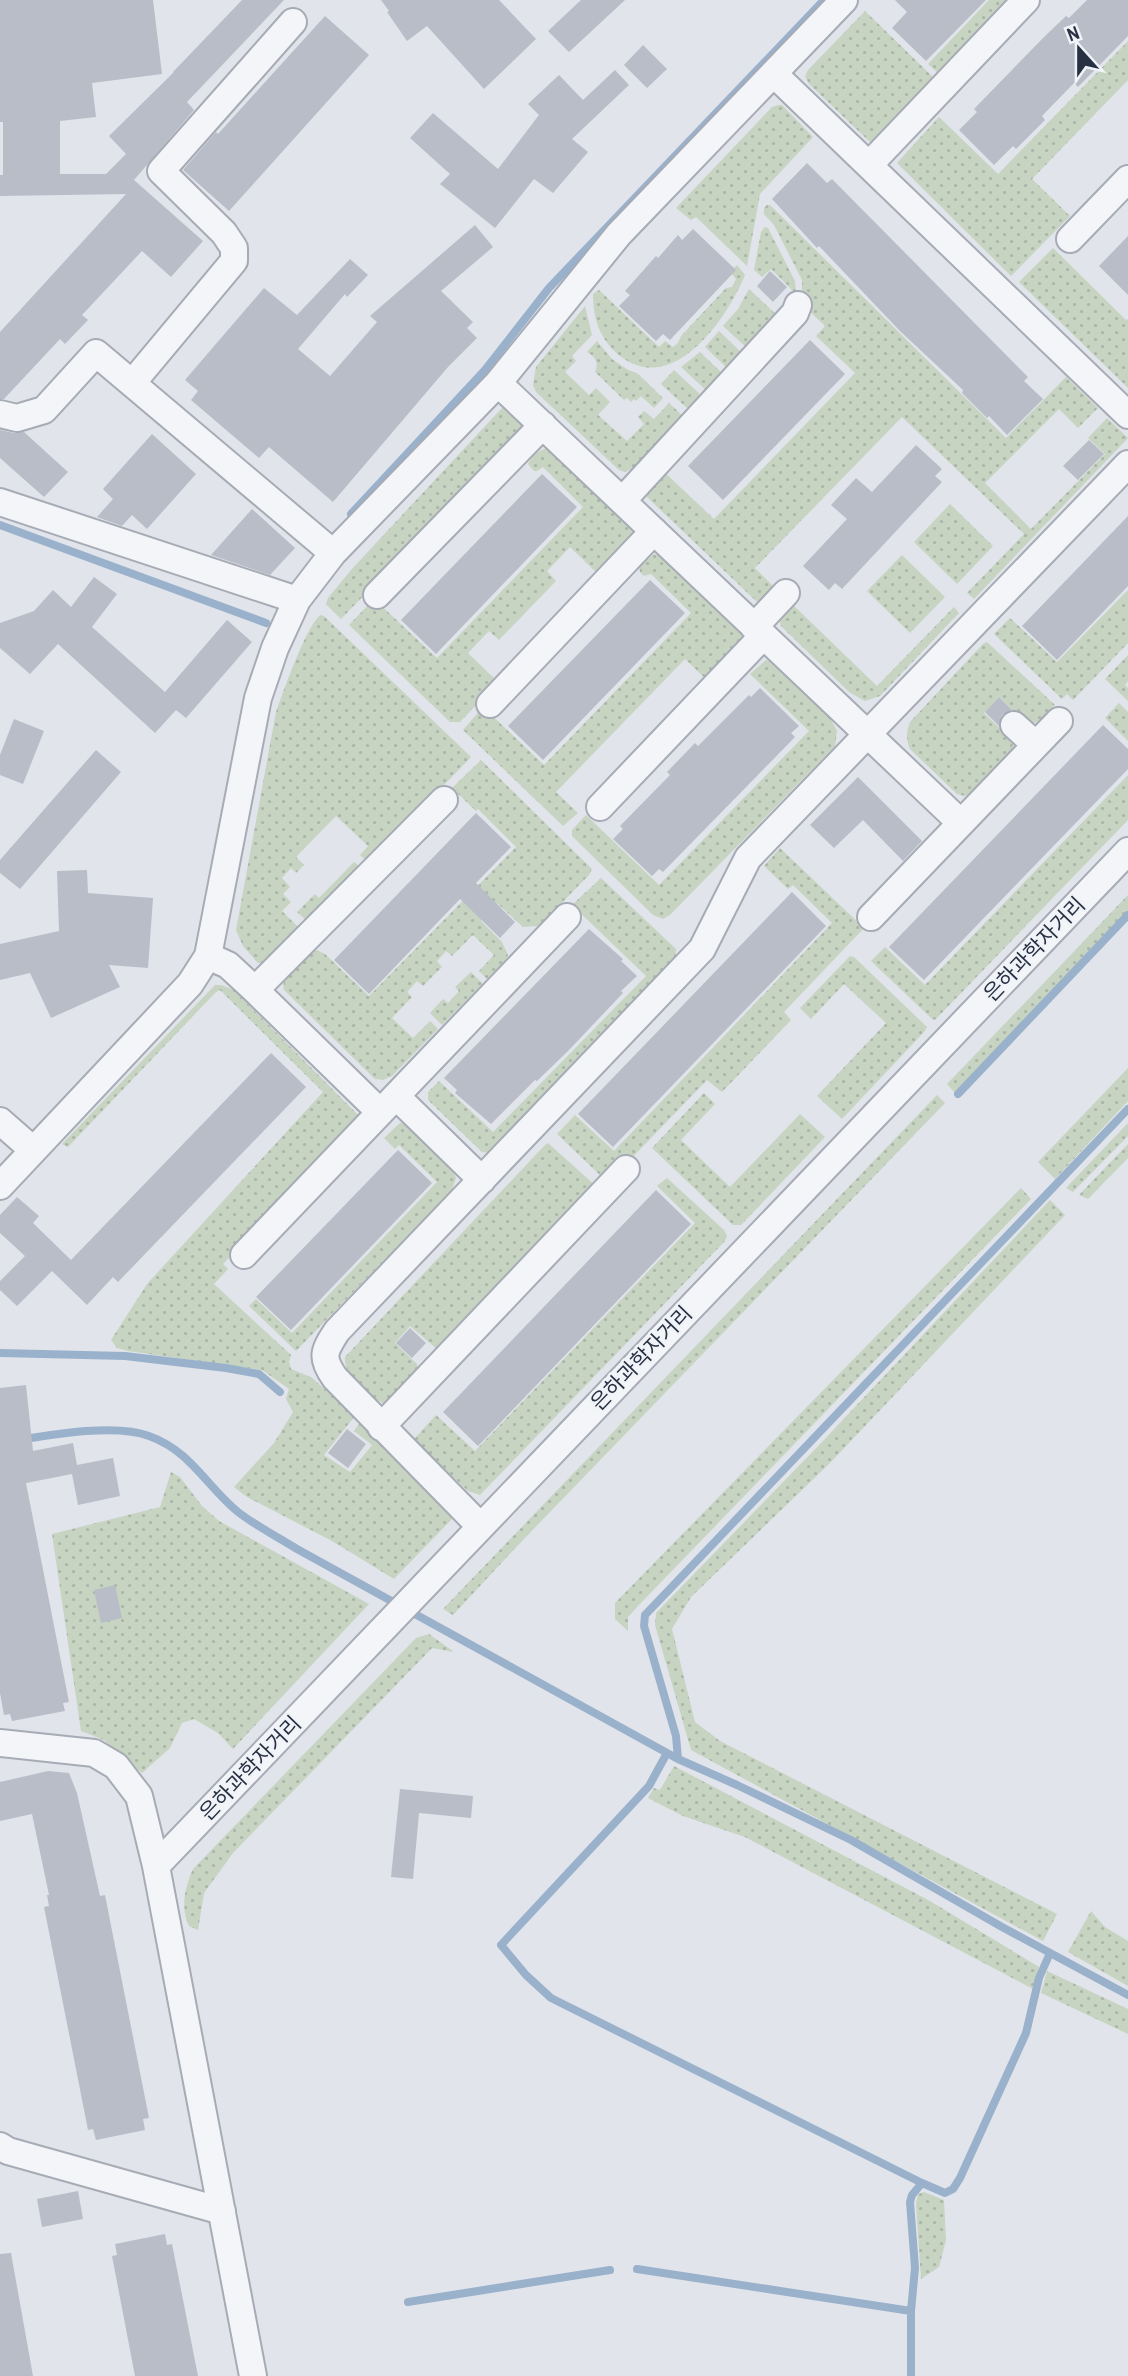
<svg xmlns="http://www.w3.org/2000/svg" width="1128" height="2376" font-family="'Archivo Narrow','Noto Sans KR',sans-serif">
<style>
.grass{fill:url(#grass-dots)}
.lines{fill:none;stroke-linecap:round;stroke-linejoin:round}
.stream{stroke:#9ab1cc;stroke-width:8}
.building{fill:#b8bdc8}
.minor-casing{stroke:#a6abb5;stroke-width:30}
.minor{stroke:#f4f5f8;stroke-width:26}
.labels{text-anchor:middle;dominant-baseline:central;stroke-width:5;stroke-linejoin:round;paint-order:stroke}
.street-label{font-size:21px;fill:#283143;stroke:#f0f3f7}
</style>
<defs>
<pattern id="grass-dots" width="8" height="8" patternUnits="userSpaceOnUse" patternTransform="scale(1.75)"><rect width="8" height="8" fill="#c6d4c1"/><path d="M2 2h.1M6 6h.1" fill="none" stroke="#aab6a7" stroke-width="1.8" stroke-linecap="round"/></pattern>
</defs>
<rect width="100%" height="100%" fill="#e1e4ea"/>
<path class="grass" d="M989,0H1009L938,73L928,64Z
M865,11L934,78L871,143L809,84L805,76L808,70Z
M1128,41V80L1032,179L1070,216L1011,276L897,163L939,117L998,174Z
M778,105H782L813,137L760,194L747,266L696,217L691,220L676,208L772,107Z
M767,205H770L1006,438L1066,377L1098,408L1078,428L1059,409L985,483L1031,529L1105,454L1088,438L1107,418L1128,438L974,599L967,593L1024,534L902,417L755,568L779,592L763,604L756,601L647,497L645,490L661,469L714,519L855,373L816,336L825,326L802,304V280L774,225L764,214V208Z
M765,227L768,228L795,281L796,294L771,269L762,277L754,270L761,232Z
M1053,248L1126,320L1128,319V388L1019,282Z
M737,265L745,275C727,319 673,397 620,356C600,340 593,319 593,294L599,290L659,347L665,341L673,347L678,343L681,336L726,288L732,287L736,279L730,272Z
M749,289L779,317L748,349L723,326L738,309Z
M585,306L592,335L572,356L576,361L565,372L589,395L596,388L610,402L598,415L627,441L644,424L638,417L644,411L654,419L669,403L684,417L639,465L625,472L619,470L536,392L533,385L536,367Z
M719,331L743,354L729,370L705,347Z
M597,341L612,359L628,370L637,373L663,398L654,408L641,396L636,401L634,399L631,402L627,398L624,400L595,372C599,363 596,357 587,352Z
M700,352L724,375L708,392L681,367Z
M674,370L703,397L690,411L661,384Z
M511,407L524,426L520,434L341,619L326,604L328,598L351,570L502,408Z
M547,448L634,530L636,535L600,576L570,547L547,571L556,581L499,640L489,631L468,653L498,682L460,722H450L349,625L374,599L437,658L583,507L543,467L537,471H534L528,464C533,455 538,451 547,448Z
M950,504L993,546L957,584L914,542Z
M654,554L663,557L750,640L709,682L685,659L556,792L578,813L563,826L463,730L483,707L544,765L691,613L651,574L644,576L640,572L639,567Z
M902,555L945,597L910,633L867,591Z
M1128,590V643L1073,700L1067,694L1062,699L994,634L1010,618L1057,662Z
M791,603L877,686L954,607L959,613L880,696L865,701L849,692L781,626L779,619Z
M320,615L324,616L471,757L369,863L360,855L368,846L336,816L296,857L304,865L296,873L291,868L282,878L290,887L283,894L291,902L282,911L301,930L265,963H258L243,946L236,930L276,712C284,690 305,629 320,615Z
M987,642L1055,705C1050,710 1045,718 1039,721C1026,730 1008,704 999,697L984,713L1012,740L1013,745L1012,750L974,792L965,796L957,794L910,749C906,739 906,732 910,722L983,644Z
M1128,655V681L1125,685L1128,688V701L1105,679Z
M766,660L771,661L829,716L837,731L835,746L670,915L663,919L653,915L572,836V830L586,815L659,885L809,731L750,674Z
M1119,703L1128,712V741L1105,718Z
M481,760L592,869L589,875L539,926L523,927L498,904L481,921L502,942L508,955L506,960L487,979L479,971L494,955L473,935L452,956L446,951L437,961L442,967L423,986L417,981L407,992L412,997L392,1018L413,1038L430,1021L438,1029L392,1076L383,1080L375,1079L284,990C280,973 301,954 317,950L325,954L369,996L516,847L478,809L476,811L452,788Z
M1128,775V820L937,1018L934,1020L931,1018L871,961L885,947L925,985Z
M780,848L864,928L784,1012L791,1020L722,1092L707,1080L625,1165L603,1178L557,1134L575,1115L614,1151L832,923L793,885L788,889L764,866Z
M354,862L362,869L309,923L297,912L315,894L319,898Z
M601,878L676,949L675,963L489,1153L482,1152L428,1100V1092L439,1081L493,1132L646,976L572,905Z
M1128,895V910L955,1093L947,1084Z
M850,956L854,957L927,1027L924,1032L842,1119L817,1096L886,1023L844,984L811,1019L800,1008Z
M471,972L483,984L442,1025L430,1013L443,999L448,1003L459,991L455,987Z
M215,985H221L234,990L358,1115L354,1129L223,1264L228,1269L214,1284L291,1355L289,1362L291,1369L311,1377L355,1416L324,1455L350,1472L372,1445L354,1431L362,1419L451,1511L452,1519L394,1579L332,1541L247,1497L234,1487L274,1443L293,1412L286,1399L289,1389L262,1370L128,1351L117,1348L111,1340L147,1284L323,1092L220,990L216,992L68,1147L62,1144Z
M1128,1068V1101L1055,1179L1038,1162Z
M704,1093L715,1104L681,1140L730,1187L800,1114L825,1137L741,1225H733L652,1148Z
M937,1095L945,1103L522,1541L453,1615L443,1609Z
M400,1123L408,1125L452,1167L456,1178L452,1190L296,1351L249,1306L256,1299L292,1333L437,1182L399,1145L395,1149L384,1138Z
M1128,1123V1136L1073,1192L1066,1188Z
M548,1143L597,1187L437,1349L410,1326L395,1343L417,1364L418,1369L386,1404C371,1400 342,1372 345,1357L545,1145Z
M1128,1144V1158L1088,1199L1079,1195Z
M667,1178L724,1230L727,1236L725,1241L480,1495L468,1491L418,1444L415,1438L436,1415L475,1451L695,1223L657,1186Z
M1021,1188L1031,1199L638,1606L628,1617V1631L615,1619V1603Z
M1050,1200L1065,1215L830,1463L691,1597L672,1629L695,1722L720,1741L1057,1914L1043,1941L691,1750L655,1625L656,1613L823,1441Z
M171,1472L180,1477L202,1506L219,1521L369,1604L233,1749L218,1733L194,1719L182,1723L170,1748L142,1773L104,1740L81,1731L52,1534L160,1507Z
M429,1634L454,1652L432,1648L233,1853L204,1893L198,1930L189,1926C180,1908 185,1887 193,1869L416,1638Z
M674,1766L930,1901L1039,1967L1033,1989L745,1837L683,1816L648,1798L654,1788L660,1790Z
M1091,1911L1105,1927L1128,1941V1986L1068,1952Z
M1047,1971L1128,2009V2034L1041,1993Z
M924,2192L944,2200L946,2240L939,2267L921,2279L916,2203L918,2194Z"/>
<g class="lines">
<path class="stream" d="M351,514L485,370L549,288L824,0
M0,525L266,623
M958,1094L1128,915
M0,1353L125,1356L226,1368L259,1374L280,1392
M0,1443C39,1437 113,1422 149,1436C191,1451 206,1486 238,1512C256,1526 278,1537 297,1549L678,1759L737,1785L851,1840L1002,1927L1128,1995
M667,1753L649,1786L501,1945L526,1975L551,1998L922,2183L912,2195L910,2202L915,2268L911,2311V2376
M678,1759L676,1736L644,1626L645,1615L1128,1109
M922,2183L945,2193L953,2189L960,2178L1026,2033L1039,1978L1050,1953
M637,2269L911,2311
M408,2302L610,2270"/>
</g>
<path class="building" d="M0,0H153L162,74L92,83L96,117L60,121V174H106L126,154L109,136L174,72L172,73L242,0H284L187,102L194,110L134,180L203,241L171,277L142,251L82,315L88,320L65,344L60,339L4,399H0V332L126,194L0,196V175H3V122H0Z
M381,0H499L536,39L484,89L427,26L407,41L387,12L389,11Z
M581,0H625L569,52L548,31Z
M895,0H986L926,61L892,28L907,12Z
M1087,0H1128V36L1078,87L1074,83L1042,116L1045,120L1016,149L1013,146L994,165L959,130L977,112L974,109L1043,38L1066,16L1069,18Z
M325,16L369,55L229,211L183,170L216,132L218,134Z
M643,45L667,69L647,88L624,65Z
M615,70L629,85L572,139L588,152L553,193L534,179L495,228L440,184L450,174L410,138L433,113L498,169L539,115L528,104L559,75L583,100Z
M807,163L827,183L832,179L1028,377L1024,381L1043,399L1007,435L989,416L987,418L962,393L963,390L900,331L819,246L817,248L772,199Z
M475,225L493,247L441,291L473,322L467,328L477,338L448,367L333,502L269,447L259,458L191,400L198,391L185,380L264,288L297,315L350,259L368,275L347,297L345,294L298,349L330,376L377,322L370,316Z
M693,229L736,270L670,340L663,334L656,341L619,306L630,295L625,291L656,256L658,258L678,235L682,240Z
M1128,236V295L1099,266Z
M770,271L787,287L773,302L757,286Z
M810,340L845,374L723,500L688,466Z
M0,430L14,433L24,432L68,472L44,497L0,458Z
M152,434L196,474L147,529L132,515L122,526L97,517L113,499L103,489Z
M1089,440L1104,454L1078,480L1063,466Z
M916,445L942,469L935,476L942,482L842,589L835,583L829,590L803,566L847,519L831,505L856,478L872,492Z
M542,474L577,507L436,654L401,620Z
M252,509L295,548L270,575L211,555Z
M1128,516V586L1057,660L1022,626Z
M94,577L117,594L92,627L165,692L227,620L252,642L186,718L176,710L155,733L58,644L30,674L0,648V623L34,611L53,590L71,607Z
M650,580L685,613L543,760L508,726Z
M760,688L799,726L791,733L795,737L663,872L659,869L652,876L613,839L623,829L620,826L670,775L667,772L695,743L698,746L749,695L751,697Z
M999,697L1012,710L1002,715L999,726L985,712Z
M14,719L44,731L23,784L0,775V755Z
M1103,725L1128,749V769L924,980L889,947Z
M96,750L121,772L20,889L0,873V860Z
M858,777L922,841L903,861L863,820L834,848L810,825Z
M476,813L511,847L476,883L515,922L500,938L460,899L369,994L334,960Z
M87,870L88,893L153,898L148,968L109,965L120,987L51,1018L30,973L0,980V944L59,931L57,871Z
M792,892L826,926L613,1147L578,1114Z
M589,929L623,959L621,961L637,976L621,991L623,993L569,1050L537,1081L535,1080L491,1124L455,1093L457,1090L444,1078Z
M271,1053L306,1087L118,1282L113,1277L87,1305L52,1271L17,1306L0,1290V1281L25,1256L0,1233V1215L17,1197L39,1216L33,1223L71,1260Z
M398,1150L432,1183L291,1330L256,1297Z
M656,1190L691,1224L478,1446L443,1412Z
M410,1328L426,1343L412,1358L396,1343Z
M26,1385L33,1451L73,1443L77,1465L113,1458L120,1496L78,1505L72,1474L26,1483L69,1702L63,1703L65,1711L12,1721L10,1714L4,1715L0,1693V1388Z
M347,1429L366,1444L348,1468L328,1453Z
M115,1585L122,1618L101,1623L94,1590Z
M48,1771L69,1773L77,1793L100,1896L105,1895L149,2118L143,2119L145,2130L96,2140L93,2129L88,2130L44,1907L49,1906L47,1895H49L32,1814L0,1821V1782Z
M400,1789L473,1796L471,1818L419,1813L413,1879L391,1877Z
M78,2191L83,2219L42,2227L37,2199Z
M165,2234L167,2245L172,2244L198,2376H135L112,2256L117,2255L115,2244Z
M11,2253L33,2376H0V2254Z"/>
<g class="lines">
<g class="minor-casing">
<path id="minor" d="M774,74L1128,415
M869,165L1026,0
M1070,239L1128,179
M133,382L234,261V248L224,233L161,171L293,22
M498,383L961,823
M0,414L17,418L44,410L96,353L333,553
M622,501L795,313L798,305
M0,502L297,600L333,553L498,383L619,234L844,0
M377,595L543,425
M754,627L786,593
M490,704L654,531
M1014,725L1036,745
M600,807L763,636
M871,917L1059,721
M208,956L228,965L255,990L380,1112
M255,990L444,800
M396,1096L482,1180
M0,1121L33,1150
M0,1186L190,984L208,956L258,698L275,648L297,600
M244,1255L567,917
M381,1427L626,1169
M480,1526L335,1378C320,1357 324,1351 337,1331L702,949L748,858L1128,464
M0,1743L94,1753L116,1766L139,1796L156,1866L253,2376
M156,1866L1128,851
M0,2146L8,2151L222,2211"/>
</g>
<use href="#minor" class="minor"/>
</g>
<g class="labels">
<g class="street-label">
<text transform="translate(1034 949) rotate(-46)">은하과학자거리</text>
<text transform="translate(641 1358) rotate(-46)">은하과학자거리</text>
<text transform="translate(250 1768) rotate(-46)">은하과학자거리</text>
</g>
</g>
<g transform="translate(1079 49) rotate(339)" stroke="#f0f3f7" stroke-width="5" paint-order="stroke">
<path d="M0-5L12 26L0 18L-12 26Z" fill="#283143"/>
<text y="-10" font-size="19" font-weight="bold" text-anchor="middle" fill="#283143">N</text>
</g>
</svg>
